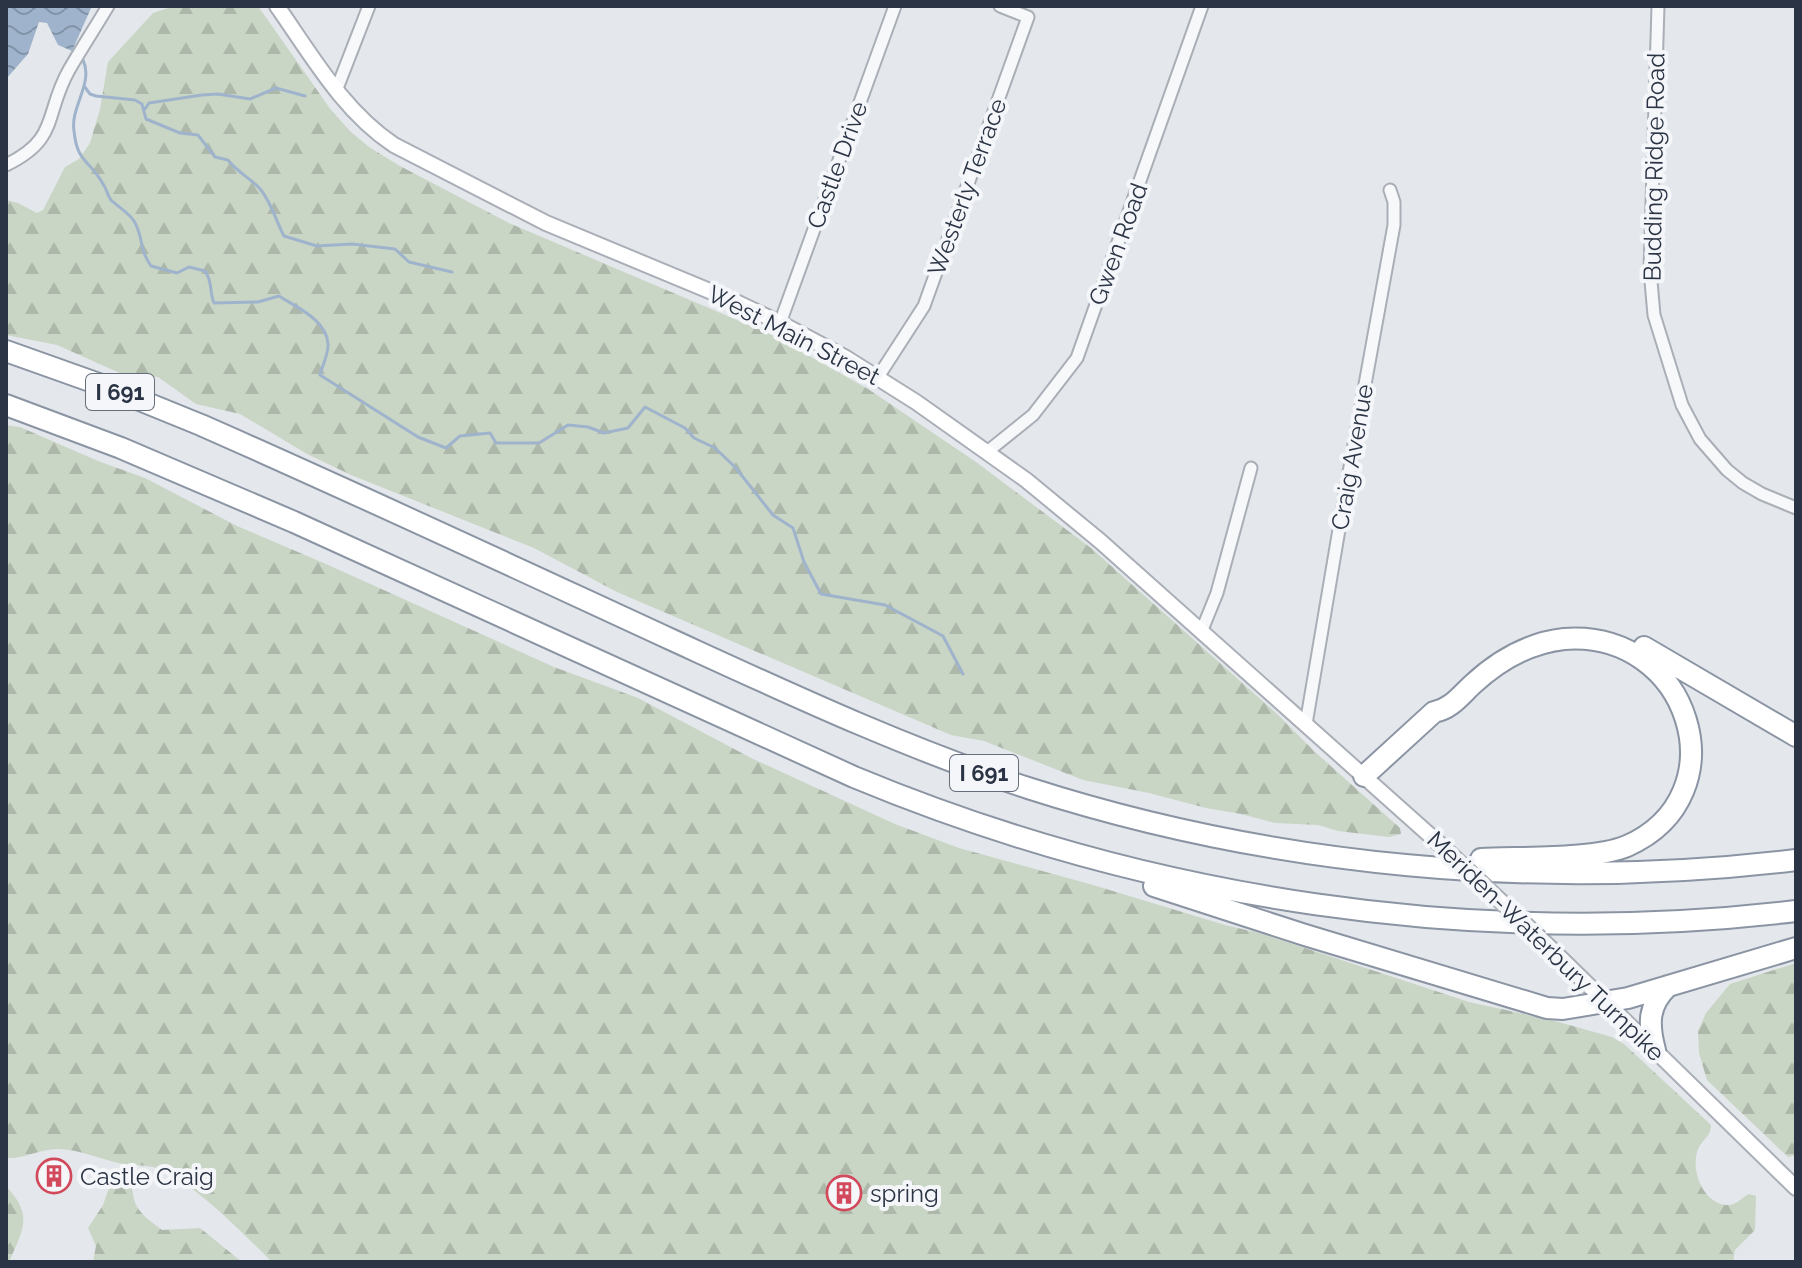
<svg xmlns="http://www.w3.org/2000/svg" width="1802" height="1268" font-family="Raleway,sans-serif">
<style>
.forest{fill:url(#forest-firs)}
.water{fill:url(#water-waves)}
.lines{fill:none;stroke-linecap:round;stroke-linejoin:round}
.stream{stroke:#9fb4cc;stroke-width:3}
.street-casing{stroke:#a9aeb7;stroke-width:15}
.secondary-casing{stroke:#a9aeb7;stroke-width:18}
.highway-casing{stroke:#8b94a3;stroke-width:24}
.street{stroke:#f7f8fa;stroke-width:11}
.secondary{stroke:#fff;stroke-width:14}
.highway{stroke:#fff;stroke-width:20}
.secondary-bridge-casing{stroke:#a9aeb7;stroke-width:18;stroke-linecap:butt}
.secondary-bridge{stroke:#fff;stroke-width:14}
.labels{text-anchor:middle;dominant-baseline:central;stroke-width:8;stroke-linejoin:round;paint-order:stroke}
.shield{fill:#f4f6f9;stroke:#676e7b;stroke-width:2}
.shield-label{font-size:22px;font-weight:bold;fill:#2b3445}
.street-label{font-size:24px;fill:#2b3445;stroke:#f4f6f9}
.poi-label{font-size:24px;fill:#2b3445;stroke:#f4f6f9;text-anchor:start}
</style>
<defs>
<pattern id="forest-firs" width="22" height="20" patternUnits="userSpaceOnUse" patternTransform="scale(2)"><rect width="22" height="20" fill="#c9d6c5"/><path d="M5 1l3.5 6h-7zM16 11l3.5 6h-7z" fill="#adb8ab"/></pattern>
<pattern id="water-waves" width="16" height="10" patternUnits="userSpaceOnUse" patternTransform="scale(2)"><rect width="16" height="10" fill="#9fb4cc"/><path d="M0 5q4-4 8 0t8 0" fill="none" stroke="#8293a7"/></pattern>
</defs>
<rect width="100%" height="100%" fill="#e4e7ec"/>
<path class="forest" d="M174,6H258L331,110L351,132L369,147L400,166L509,223L772,335L868,389L976,462L1091,548L1277,714L1314,751L1400,828L1401,834L1389,837L1338,831L1318,825L1275,823L1241,814L1206,808L1149,793L1083,780L984,741L951,735L617,592L534,548L351,475L307,454L240,414L196,404L158,377L122,374L57,345L6,335V200L18,203L37,213L43,210L65,167L79,159L90,143L100,109L108,62L153,13Z
M6,425L20,427L98,461L145,478L237,526L326,564L554,667L638,698L753,759L895,824L959,848L1093,885L1225,925L1259,933L1469,1002L1555,1021L1612,1037L1624,1044L1711,1125C1711,1136 1704,1138 1699,1147C1689,1167 1702,1203 1726,1205C1736,1206 1741,1198 1749,1194L1756,1196L1755,1230L1735,1250L1733,1262H272C247,1237 190,1179 157,1168C143,1164 128,1166 114,1162C96,1157 78,1150 60,1149C40,1148 26,1159 6,1158Z
M1796,963V1155L1788,1157L1707,1080L1699,1053L1698,1031L1706,1013L1730,984Z
M125,1178L128,1179C133,1187 132,1191 134,1199C137,1213 151,1221 162,1230L200,1228L242,1262H93L96,1246L88,1228L103,1205L110,1185Z
M6,1186C33,1215 24,1228 9,1262H6Z"/>
<path class="water" d="M6,6H92L72,51L58,45L47,23L39,22L28,54L6,79Z"/>
<g class="lines">
<path class="stream" d="M83,60C94,83 70,107 74,131C77,163 90,160 103,184C107,189 107,195 111,200C118,207 128,212 134,221C144,238 138,247 151,266L177,273L189,267L205,271C213,282 209,291 214,303L258,302L279,296C296,307 327,320 328,344C329,353 322,366 320,375L418,437L446,448L460,436L490,433L496,443H539L568,425L588,427L604,433L628,428L645,407L685,428L694,438L715,448L735,467L773,515L793,528L804,562L821,594L885,605L943,636L963,674
M84,86L90,94L96,96L135,100L142,104L146,119L180,133L198,135L215,157L228,160C238,173 252,179 261,190C272,204 276,221 284,236L317,246L352,244L395,249L409,262L452,272
M145,109L149,103L202,95L218,94L250,99L276,88L305,96"/>
<g class="street-casing">
<path id="street" d="M1658,6L1650,270L1654,315L1682,405L1700,439L1727,470L1743,483L1762,494L1796,508
M336,91L369,6
M6,165C60,139 44,114 69,70C81,49 95,28 108,6
M780,323L895,6
M878,377L924,306L1028,17L1000,6
M987,452L1033,415L1077,358L1202,6
M1202,630L1217,593L1251,468
M1306,724L1344,500L1394,225V202L1390,190"/>
</g>
<g class="secondary-casing">
<path id="secondary" d="M277,6C312,56 343,111 394,145L546,223L736,302L780,323L846,358L916,402L1026,480L1100,541L1443,847
M1540,938L1796,1188"/>
</g>
<g class="highway-casing">
<path id="highway" d="M6,351L110,388L201,425C358,494 514,567 670,639C788,693 905,748 1028,788C1274,867 1540,891 1796,860
M6,405L121,448L294,522L854,777C1150,900 1477,949 1796,911
M1644,647L1796,736
M1364,776L1434,712C1451,709 1461,695 1473,684C1499,660 1528,643 1564,639C1690,629 1742,795 1627,846C1594,860 1519,857 1481,859
M1154,886L1305,935L1547,1008L1563,1009L1628,998L1796,948
M1655,1050C1648,1024 1648,1005 1668,986"/>
</g>
<use href="#street" class="street"/>
<use href="#secondary" class="secondary"/>
<use href="#highway" class="highway"/>
<g class="secondary-bridge-casing">
<path id="secondary-bridge" d="M1443,847L1540,938"/>
</g>
<use href="#secondary-bridge" class="secondary-bridge"/>
</g>
<defs>
<g id="building-ring" transform="scale(1.8)"><circle r="9.5" fill="#f4f6f9" stroke="#d1495b" stroke-width="1.5"/><path d="M-4-6H4V6H1V3H-1V6H-4ZM-2.5-4.3h1.7v1.8h-1.7ZM.8-4.3h1.7v1.8H.8ZM-2.5-1h1.7V.8h-1.7ZM.8-1h1.7V.8H.8Z" fill="#d1495b"/></g>
</defs>
<g fill-rule="evenodd">
<use href="#building-ring" x="54" y="1176"/>
<use href="#building-ring" x="844" y="1193"/>
</g>
<g class="labels">
<g class="shield">
<rect x="86" y="374" width="68" height="36" rx="6"/>
<rect x="950" y="755" width="68" height="36" rx="6"/>
</g>
<g class="shield-label">
<text x="120" y="392">I 691</text>
<text x="984" y="773">I 691</text>
</g>
<g class="street-label">
<text transform="translate(837 165) rotate(-70)">Castle Drive</text>
<text transform="translate(1654 167) rotate(-89)">Budding Ridge Road</text>
<text transform="translate(967 187) rotate(-70)">Westerly Terrace</text>
<text transform="translate(1118 244) rotate(-70)">Gwen Road</text>
<text transform="translate(794 335) rotate(27)">West Main Street</text>
<text transform="translate(1352 457) rotate(-80)">Craig Avenue</text>
<text transform="translate(1546 946) rotate(44)">Meriden-Waterbury Turnpike</text>
</g>
<g class="poi-label">
<text x="80" y="1176">Castle Craig</text>
<text x="870" y="1193">spring</text>
</g>
</g>
<rect width="1802" height="1268" fill="none" stroke="#2b3445" stroke-width="16"/>
</svg>
